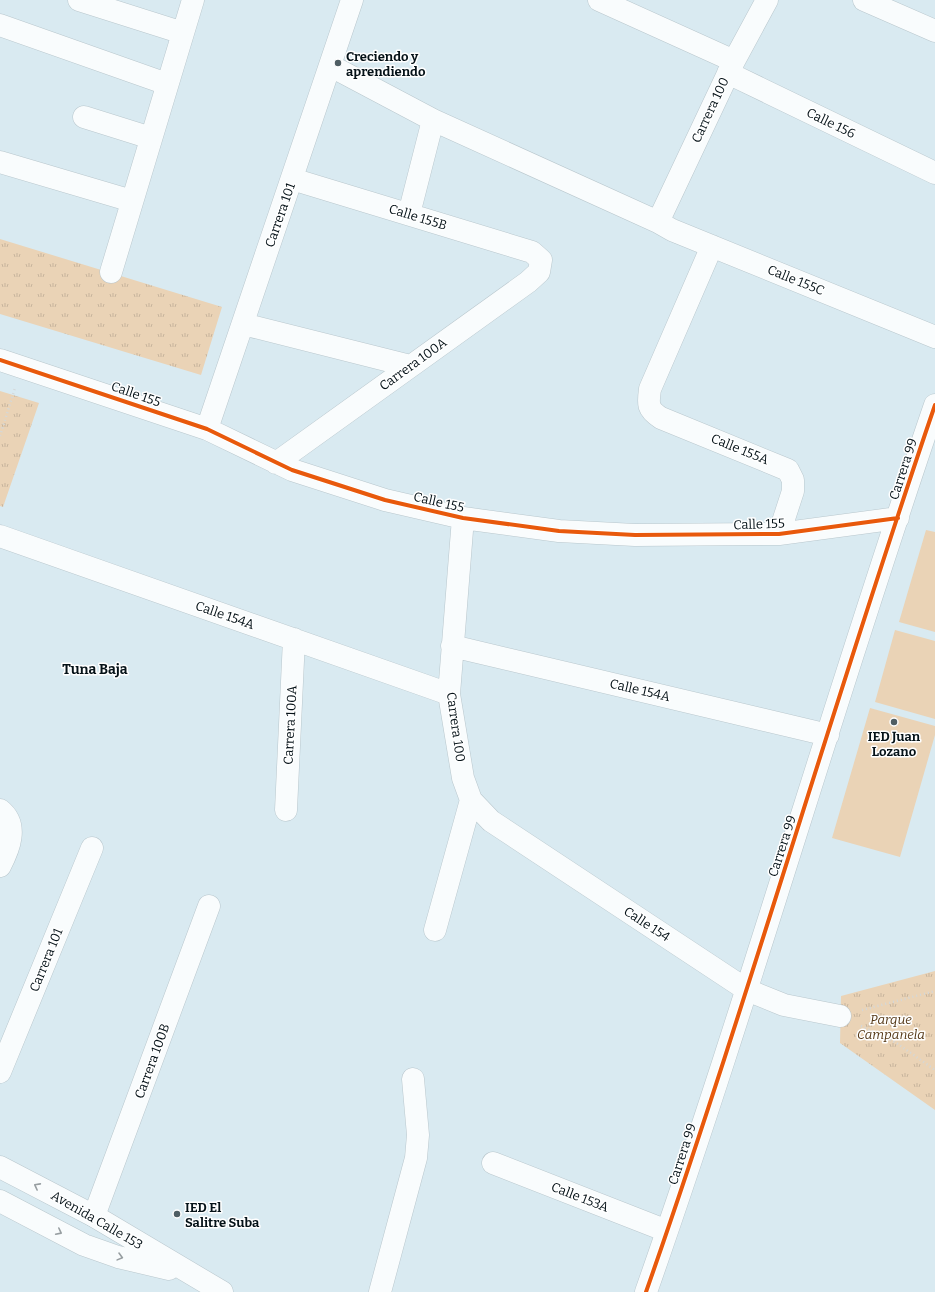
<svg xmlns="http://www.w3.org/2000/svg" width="935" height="1292" font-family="Bitter,serif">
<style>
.grass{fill:#ead3b6}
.park{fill:url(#park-tufts)}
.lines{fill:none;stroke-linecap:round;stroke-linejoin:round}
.minor-casing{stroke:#b9c7cd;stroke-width:23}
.major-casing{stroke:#b9c7cd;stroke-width:23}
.path{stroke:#d3d8da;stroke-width:2.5;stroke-dasharray:1 3;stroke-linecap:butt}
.minor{stroke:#f9fcfd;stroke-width:22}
.major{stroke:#f9fcfd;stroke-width:22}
.cycleway-casing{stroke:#fff;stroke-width:6}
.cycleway{stroke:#e8590c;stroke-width:4}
.oneway{stroke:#979ea1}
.poi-dot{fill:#4f5e64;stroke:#fff;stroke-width:1.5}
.labels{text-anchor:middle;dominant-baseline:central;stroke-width:3;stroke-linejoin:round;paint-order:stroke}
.poi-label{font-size:13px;font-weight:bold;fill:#051218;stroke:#fff;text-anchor:start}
.street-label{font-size:13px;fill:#051218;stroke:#fff}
.park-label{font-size:13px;font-style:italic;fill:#553816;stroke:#fff}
.neighbourhood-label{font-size:14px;font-weight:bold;fill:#051218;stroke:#fff}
</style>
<defs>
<pattern id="park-tufts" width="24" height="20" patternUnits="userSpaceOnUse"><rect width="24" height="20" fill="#ead3b6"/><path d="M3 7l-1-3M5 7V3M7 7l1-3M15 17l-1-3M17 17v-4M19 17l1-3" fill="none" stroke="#c7b49c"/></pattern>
</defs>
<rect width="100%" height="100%" fill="#d9eaf1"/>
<path class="grass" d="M926,530L935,532V632L899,622Z
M895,630L935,641V719L875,702Z
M870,708L935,726V735L900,857L832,838Z"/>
<path class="park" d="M0,239L222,307L201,375L0,314Z
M0,391L39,403L3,507L0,506Z
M935,971V1110L840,1043L841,996Z"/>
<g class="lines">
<g class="minor-casing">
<path id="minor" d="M79,0L183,33
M599,0L734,61
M864,0L935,31
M0,25L167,84
M331,66L433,120L658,222L672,230L935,337
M728,73L935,173
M84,117L151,138
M0,162L132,201
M409,214L433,120
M658,222L734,61L767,0
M712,246L650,389C648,404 647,409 661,418L788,470L793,480V491L779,534
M111,272L193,0
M243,324L410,366
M0,360L207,429L292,470L385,500L463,518L559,531L635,535L779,534L898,518
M207,429L352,0
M276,463L528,282L539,272L541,260L532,252L292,179
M0,536L449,694
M452,646L828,735
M471,800L491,821L747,990L784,1005L840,1016
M0,810C19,825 9,849 0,866
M286,810L294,639
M435,930L471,800L463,778L449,694L463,518
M0,1072L92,848
M493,1163L667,1231
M94,1216L209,906
M380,1292L416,1158L418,1135L413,1079
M646,1292C749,998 834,699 935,405"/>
</g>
<g class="major-casing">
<path id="major" d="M0,1167L94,1216L222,1292
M0,1201L84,1245L118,1257L169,1269"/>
</g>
<path class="path" d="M0,436L15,388
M862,1010L935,991
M861,1026L895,1042L935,1070"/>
<use href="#minor" class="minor"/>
<use href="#major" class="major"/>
<g class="cycleway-casing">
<path id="cycleway" d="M0,360L207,429L292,470L385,500L463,518L559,531L635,535L779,534L898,518
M646,1292C749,998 834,699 935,405"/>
</g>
<use href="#cycleway" class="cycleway"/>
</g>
<defs><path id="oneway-chevron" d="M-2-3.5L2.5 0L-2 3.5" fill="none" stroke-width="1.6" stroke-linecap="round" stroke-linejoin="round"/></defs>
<g class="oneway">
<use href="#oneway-chevron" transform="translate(37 1186) rotate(-152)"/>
<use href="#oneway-chevron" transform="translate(59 1232) rotate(27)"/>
<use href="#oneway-chevron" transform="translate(120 1257) rotate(15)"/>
</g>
<g class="poi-dot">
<circle cx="338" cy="63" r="4"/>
<circle cx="894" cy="722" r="4"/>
<circle cx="177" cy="1214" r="4"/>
</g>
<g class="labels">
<g class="poi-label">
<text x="346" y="56">Creciendo y<tspan x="346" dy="15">aprendiendo</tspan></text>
<text x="894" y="736" text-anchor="middle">IED Juan<tspan x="894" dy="15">Lozano</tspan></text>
<text x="185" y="1207">IED El<tspan x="185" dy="15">Salitre Suba</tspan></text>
</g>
<g class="street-label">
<text transform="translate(710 110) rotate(-65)">Carrera 100</text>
<text transform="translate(831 123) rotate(26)">Calle 156</text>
<text transform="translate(280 215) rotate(-71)">Carrera 101</text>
<text transform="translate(418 217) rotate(17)">Calle 155B</text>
<text transform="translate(796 280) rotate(22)">Calle 155C</text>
<text transform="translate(413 364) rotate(-36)">Carrera 100A</text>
<text transform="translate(136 394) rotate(19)">Calle 155</text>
<text transform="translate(740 449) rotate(22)">Calle 155A</text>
<text transform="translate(903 469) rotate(-72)">Carrera 99</text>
<text transform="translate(439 502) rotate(13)">Calle 155</text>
<text transform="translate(759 524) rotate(-2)">Calle 155</text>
<text transform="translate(225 615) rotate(19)">Calle 154A</text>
<text transform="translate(640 690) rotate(13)">Calle 154A</text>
<text transform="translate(290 725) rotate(-87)">Carrera 100A</text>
<text transform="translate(456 727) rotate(82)">Carrera 100</text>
<text transform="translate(782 846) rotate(-72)">Carrera 99</text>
<text transform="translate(647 924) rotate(33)">Calle 154</text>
<text transform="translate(46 960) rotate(-68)">Carrera 101</text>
<text transform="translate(152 1061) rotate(-70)">Carrera 100B</text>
<text transform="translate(682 1154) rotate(-72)">Carrera 99</text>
<text transform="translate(580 1197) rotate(21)">Calle 153A</text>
<text transform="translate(97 1220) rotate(30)">Avenida Calle 153</text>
</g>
<g class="park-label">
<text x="891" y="1019">Parque<tspan x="891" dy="15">Campanela</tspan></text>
</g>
<g class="neighbourhood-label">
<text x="95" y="669">Tuna Baja</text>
</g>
</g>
</svg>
